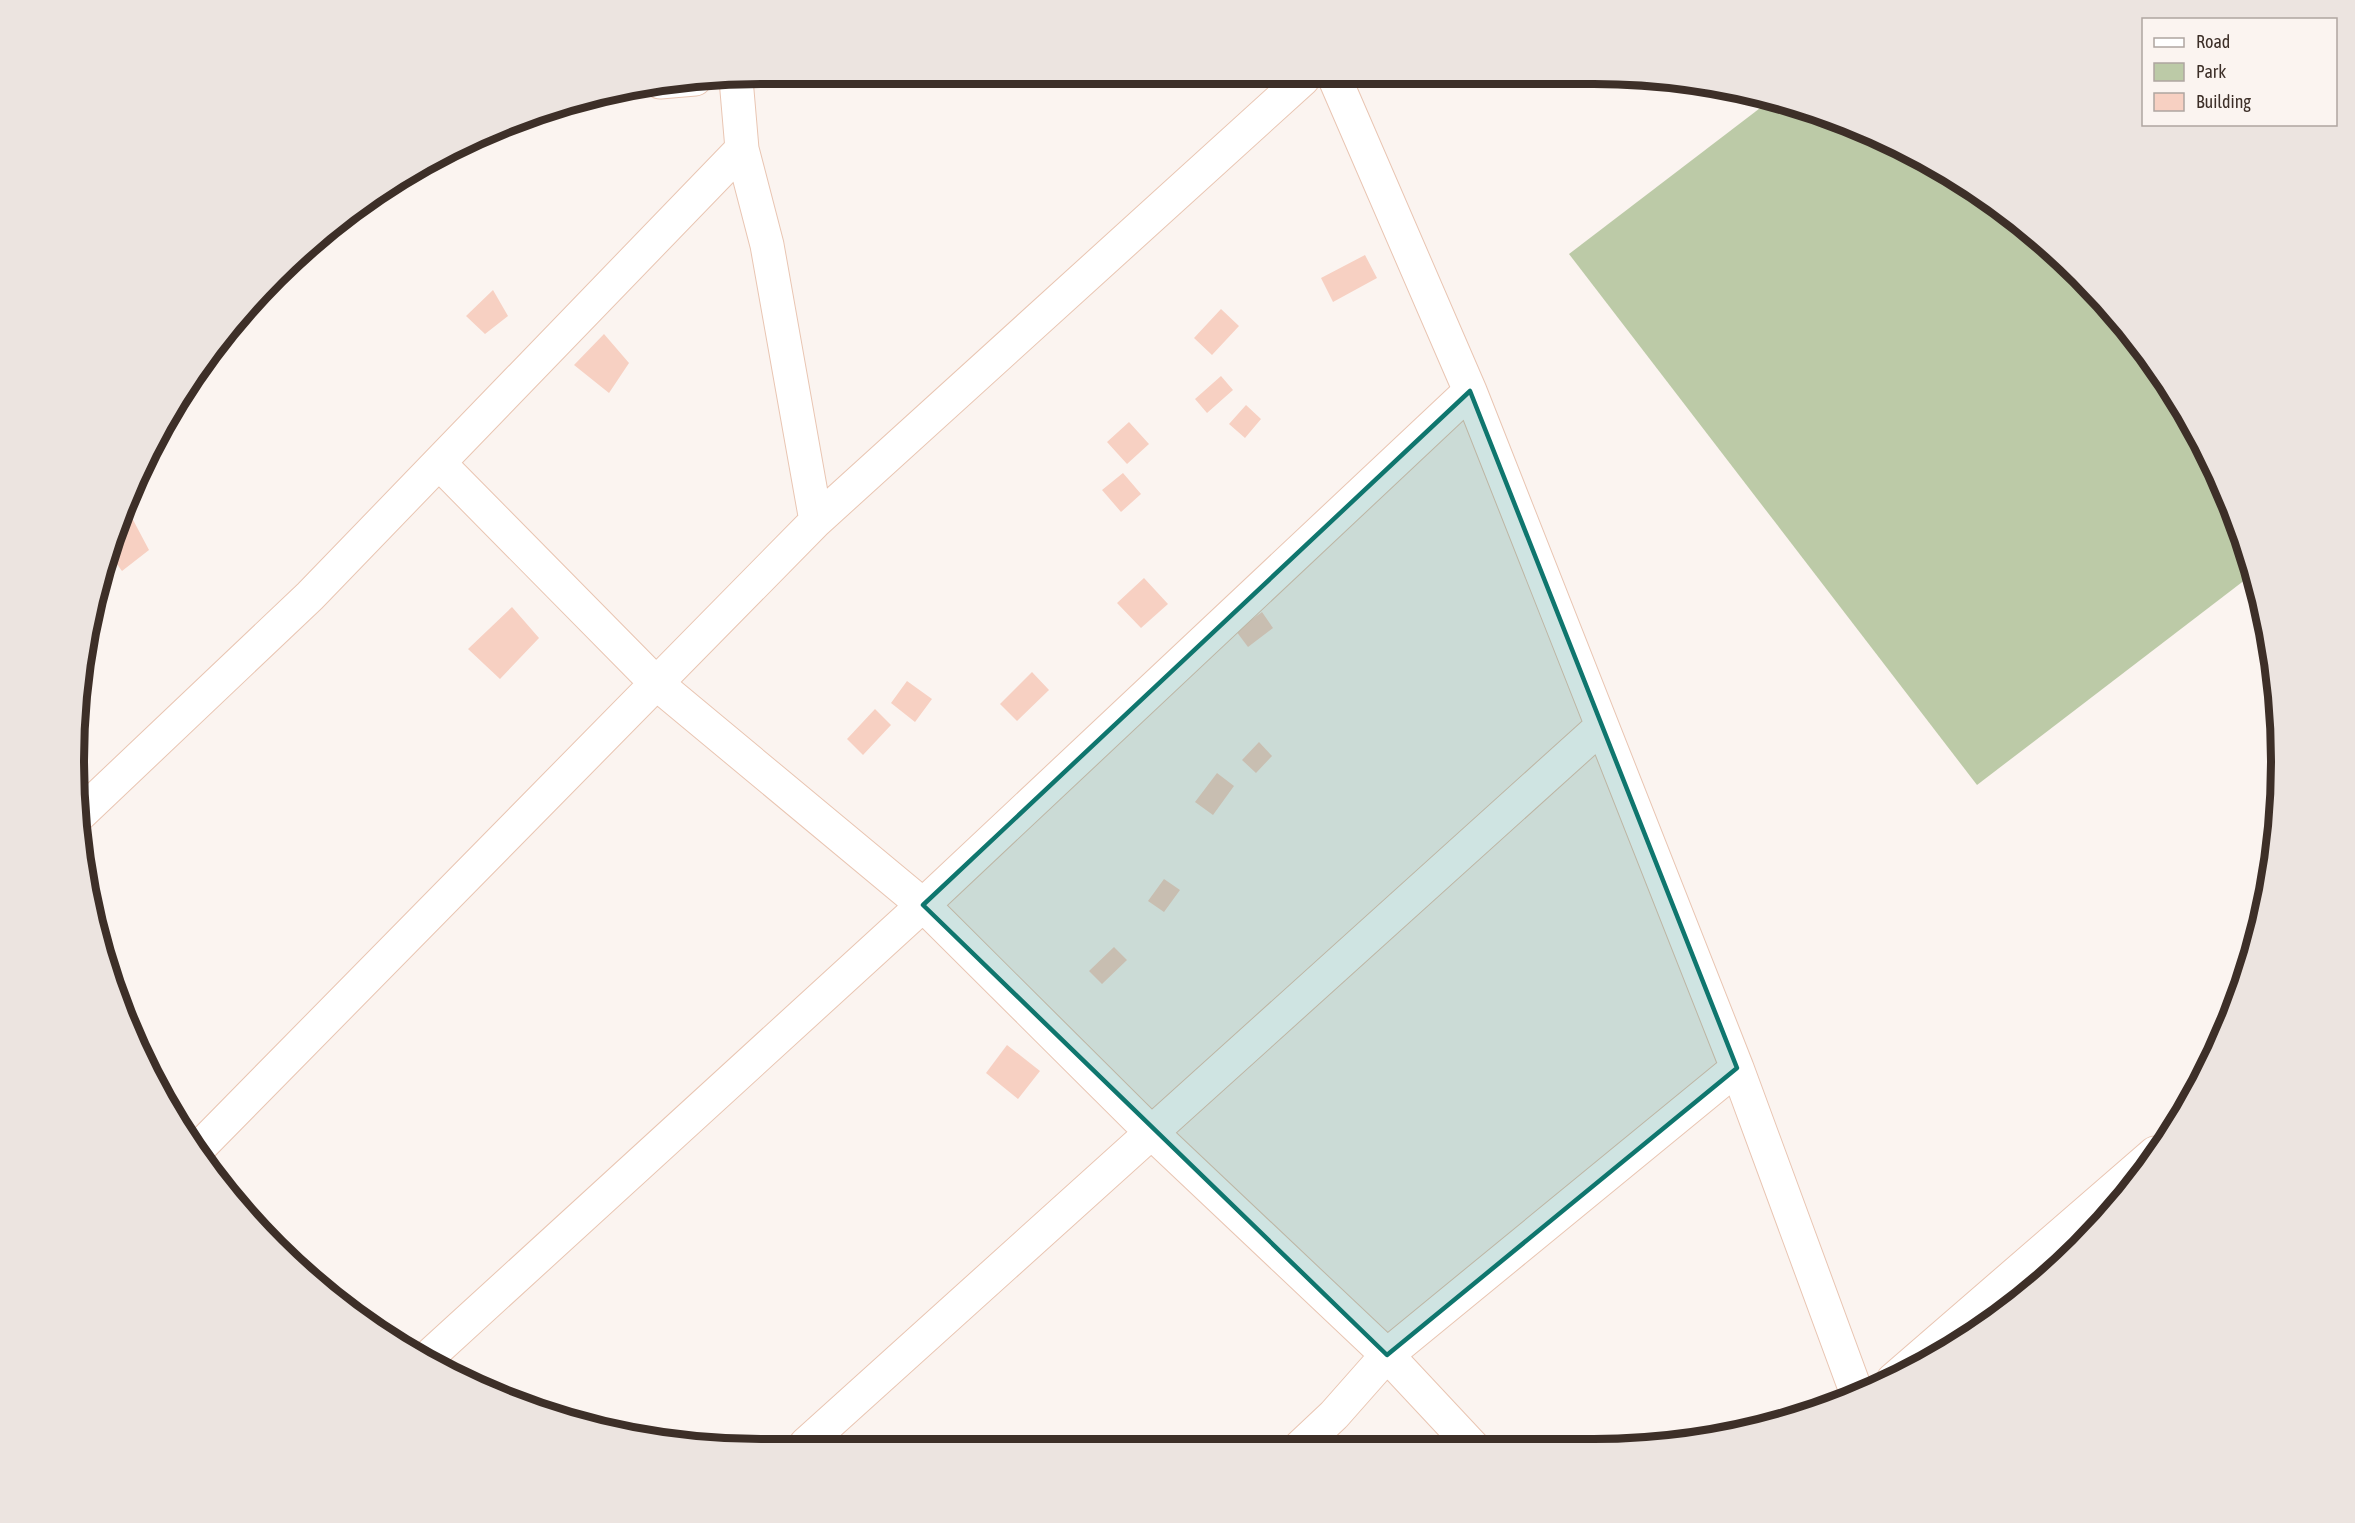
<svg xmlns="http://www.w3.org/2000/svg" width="2355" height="1523" font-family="'Asap Condensed',sans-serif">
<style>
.green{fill:#bccaa7}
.building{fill:#f7d0c2}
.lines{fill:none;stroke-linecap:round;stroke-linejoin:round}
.minor-casing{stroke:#e9c5b2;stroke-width:35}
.minor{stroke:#fff;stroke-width:33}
.marked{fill:#0f766e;fill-opacity:0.2;stroke:#0f766e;stroke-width:4.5;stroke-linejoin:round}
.rim{fill:none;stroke:#3d2f28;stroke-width:8}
</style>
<rect width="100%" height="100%" fill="#fbf4f0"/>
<path class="green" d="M1768,102L1857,126L1975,189L2047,244L2139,342L2210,457L2254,573L1977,785L1569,254Z"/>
<path class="building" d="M1365,255L1377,278L1333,302L1321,278Z
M493,290L508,316L485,334L466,316Z
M1221,309L1239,326L1212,355L1194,338Z
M604,334L629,363L609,393L574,365Z
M1221,376L1233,390L1207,413L1195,399Z
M1246,405L1261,419L1245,438L1229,424Z
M1129,422L1149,444L1127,464L1107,442Z
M1123,473L1141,494L1121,512L1102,490Z
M131,516L149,550L122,571L108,552L116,526Z
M1144,578L1168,604L1141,628L1117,603Z
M512,607L539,638L500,679L468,649Z
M1262,612L1273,628L1248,647L1236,631Z
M1032,672L1049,690L1017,721L1000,704Z
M907,681L932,699L915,722L891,703Z
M875,709L891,725L863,755L847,739Z
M1259,742L1272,756L1256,773L1242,760Z
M1217,773L1234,786L1213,815L1195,802Z
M1164,879L1180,890L1164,912L1148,901Z
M1114,947L1127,960L1102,984L1089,971Z
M1007,1045L1040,1071L1018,1099L986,1073Z"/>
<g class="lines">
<g class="minor-casing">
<path id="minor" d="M1335,79L1470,391L1737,1068L1857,1394
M660,82L695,79
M439,463L656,683L923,905L1151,1132L1387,1355L1473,1447
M816,521L1303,79
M77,817L310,596L742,149
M196,1151L816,521L767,245L742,149L736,79
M424,1361L923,905L1470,391
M1893,1380L2155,1153
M806,1444L1602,726
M1300,1447L1334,1415L1387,1355L1737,1068"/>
</g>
<use href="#minor" class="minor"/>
</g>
<path class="marked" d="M1470,391L1737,1068L1387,1355L923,905Z"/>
<path d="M0 0H2355V1523H0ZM761 84H1594A677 677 0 0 1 2271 761V762A677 677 0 0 1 1594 1439H761A677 677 0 0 1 84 762V761A677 677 0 0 1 761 84Z" fill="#ece4e0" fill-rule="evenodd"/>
<path class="rim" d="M761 84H1594A677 677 0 0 1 2271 761V762A677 677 0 0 1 1594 1439H761A677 677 0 0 1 84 762V761A677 677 0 0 1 761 84Z"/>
<rect x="2142" y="18" width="195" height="108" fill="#fbf4f0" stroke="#afa5a0" stroke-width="1.5"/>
<rect x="2154" y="38" width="30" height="9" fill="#ffffff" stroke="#afa5a0" stroke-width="1.5"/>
<text x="2196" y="48" font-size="18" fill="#3d2f28">Road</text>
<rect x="2154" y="63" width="30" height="18" fill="#bccaa7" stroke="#afa5a0" stroke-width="1.5"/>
<text x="2196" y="78" font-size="18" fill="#3d2f28">Park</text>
<rect x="2154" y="93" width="30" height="18" fill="#f7d0c2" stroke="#afa5a0" stroke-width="1.5"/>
<text x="2196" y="108" font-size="18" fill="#3d2f28">Building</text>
</svg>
